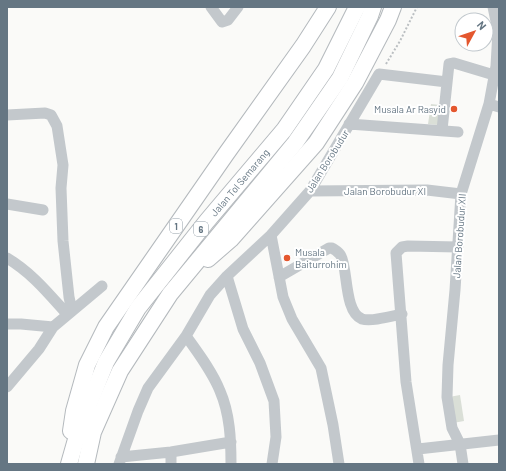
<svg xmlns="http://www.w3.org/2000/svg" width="506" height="471" font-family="Barlow,sans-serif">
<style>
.green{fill:#dadfd7}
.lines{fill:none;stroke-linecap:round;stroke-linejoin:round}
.highway-casing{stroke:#b4b9bd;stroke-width:18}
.path{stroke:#bbbfc2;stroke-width:2;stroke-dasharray:2 2;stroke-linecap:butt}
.minor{stroke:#c3c8cc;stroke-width:11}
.highway{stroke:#fff;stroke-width:16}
.poi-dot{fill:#e4572e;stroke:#fff;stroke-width:1.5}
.labels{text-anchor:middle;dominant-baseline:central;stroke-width:4;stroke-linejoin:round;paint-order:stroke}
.shield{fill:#fff;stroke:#939fa8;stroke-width:1}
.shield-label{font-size:9px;font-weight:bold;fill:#657683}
.poi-label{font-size:10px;fill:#657683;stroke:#fff;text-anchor:end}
.street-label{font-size:10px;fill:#657683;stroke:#fff}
</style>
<rect width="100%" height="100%" fill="#fafaf8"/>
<path class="green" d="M431,104L440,105L438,125L428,124Z
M460,395L464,421L453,423L449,397Z"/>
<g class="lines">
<g class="highway-casing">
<g id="highway">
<path d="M208,259L231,239L316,143L355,83L388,20L393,7"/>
<path d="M71,431L74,411L87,365L106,327L226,154L303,46L328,7"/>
<path id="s1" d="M69,464L79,429L106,362L138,308L207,221L284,130L326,69L357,7"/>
<path d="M86,464L93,432L120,371L170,294L295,143L340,78L370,16L373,7"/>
</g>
</g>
<path class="path" d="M386,64L400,41L417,7"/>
<path class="minor" d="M211,7L222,22L228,20L238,7
M489,104L499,107
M7,115L45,113L51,115L57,126L63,165L61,188L63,241L69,297L72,311
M349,124L458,132
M442,130L449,64L454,63L494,75
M310,191L427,190L461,194
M7,204L43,210
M271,235L283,297L292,319L321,368L333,425L339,464
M7,258C32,273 48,293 67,314
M227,276L243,329L260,363L274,401L276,437L272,464
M279,277L329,248H332C335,250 339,252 341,256C348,269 344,312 362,319C371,322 392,316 402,314
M7,324H21L53,327
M186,336C198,353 212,371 220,391C230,414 231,440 231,464
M7,387L39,349L53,327L102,286
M418,449L499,440
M121,457L171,452L231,442
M119,464L138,411L148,388L186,336L210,295L227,276L271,235L310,191L379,74L447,82
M171,464V452
M419,464L406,382L396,253L402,247L408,246L458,247
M463,464L460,444L452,428L447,397L448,365L455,290L461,194L489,104L496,66L498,31L493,7"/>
<use href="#highway" class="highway"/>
</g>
<g class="poi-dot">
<circle cx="454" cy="109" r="4"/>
<circle cx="287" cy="258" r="4"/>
</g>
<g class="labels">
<g class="shield">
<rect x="170" y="219" width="12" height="14" rx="3"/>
<rect x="194" y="222" width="14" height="14" rx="3"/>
</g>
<g class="shield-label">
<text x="176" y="226">1</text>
<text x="201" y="229">6</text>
</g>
<g class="poi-label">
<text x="446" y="109">Musala Ar Rasyid</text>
<text x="295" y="252" text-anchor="start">Musala<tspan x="295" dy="12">Baiturrohim</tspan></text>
</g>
<g class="street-label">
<text transform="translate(327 161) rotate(-58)">Jalan Borobudur</text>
<text stroke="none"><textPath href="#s1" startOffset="333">Jalan Tol Semarang</textPath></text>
<text x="385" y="191">Jalan Borobudur XI</text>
<text transform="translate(459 236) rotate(-86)">Jalan Borobudur XII</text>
</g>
</g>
<rect width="506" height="471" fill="none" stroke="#657683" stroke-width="16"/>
<g transform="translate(474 32) rotate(50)"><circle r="19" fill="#ffffff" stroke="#c1c8cd"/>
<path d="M0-3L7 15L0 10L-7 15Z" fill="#e4572e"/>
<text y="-6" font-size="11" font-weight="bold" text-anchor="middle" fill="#657683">N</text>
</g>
</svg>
